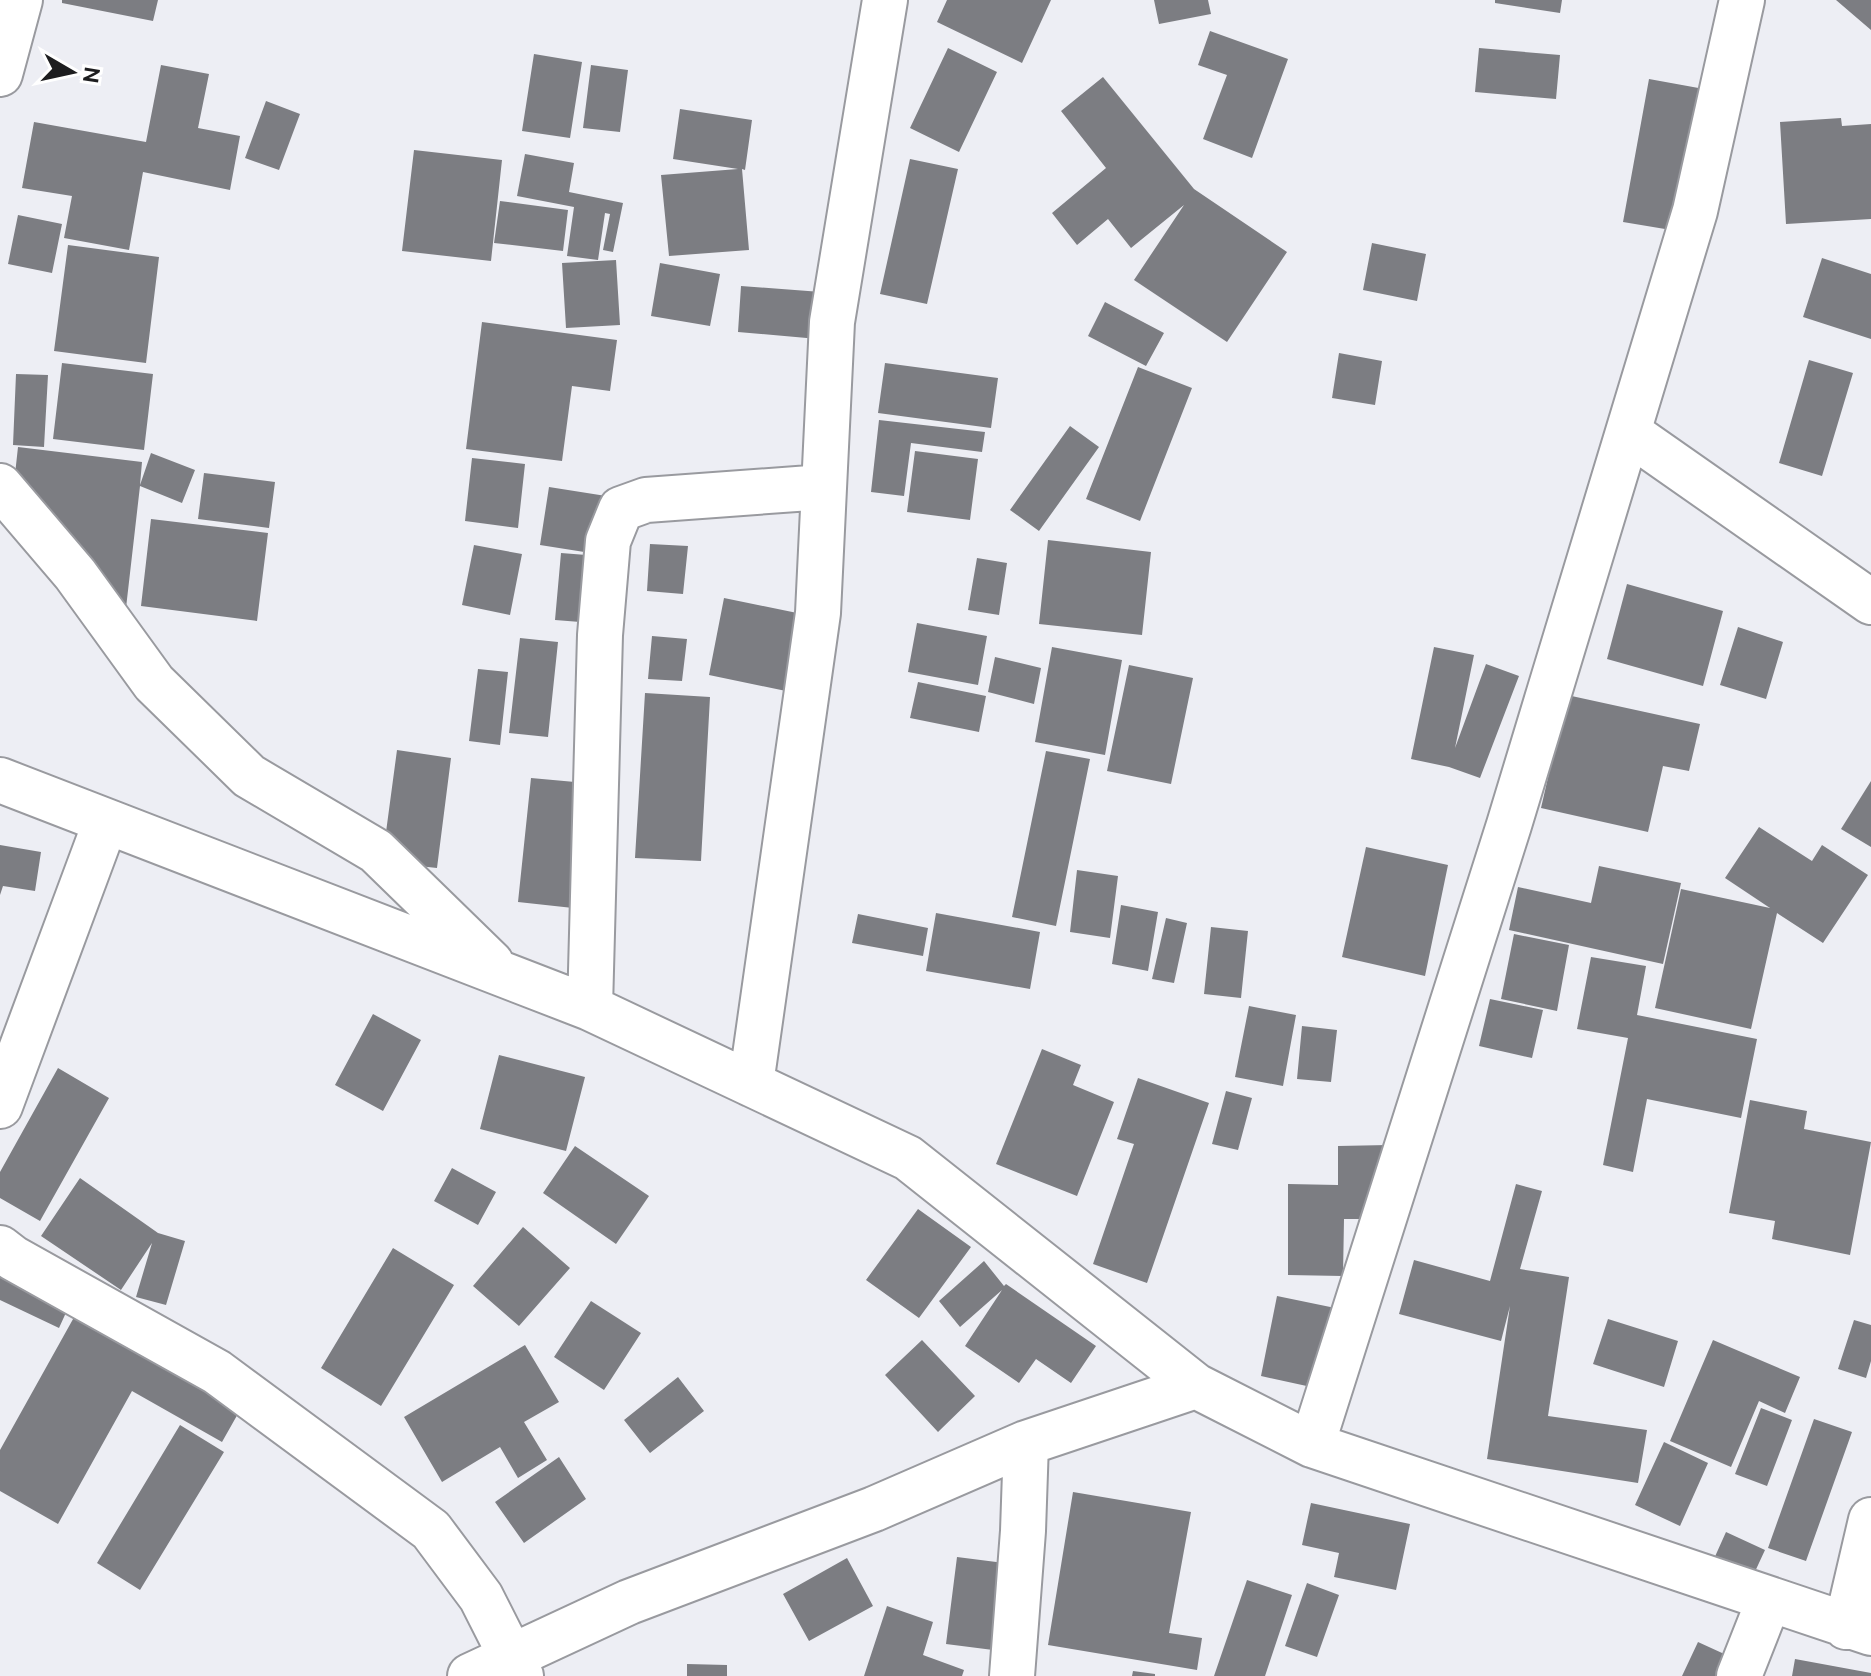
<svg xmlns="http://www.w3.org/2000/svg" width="1871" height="1676" font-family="Ubuntu,sans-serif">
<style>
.building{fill:#7c7d82}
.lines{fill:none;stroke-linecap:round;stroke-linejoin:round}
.minor-casing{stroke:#999a9f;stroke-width:48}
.minor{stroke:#fff;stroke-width:44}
</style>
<rect width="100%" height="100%" fill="#edeef4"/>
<path class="building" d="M62,0H158L153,21L62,3Z
M947,0H1051L1022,63L937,22Z
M1154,0H1208L1211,14L1159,24Z
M1495,0H1562L1560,13L1495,3Z
M1836,0H1871V30Z
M1210,31L1288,59L1252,158L1203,139L1227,75L1198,65Z
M948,48L997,72L959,152L910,128Z
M1479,48L1560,55L1556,99L1475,92Z
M534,54L582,62L570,138L522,131Z
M161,65L209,74L198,128L240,136L230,190L143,172L129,250L64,238L72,196L22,188L34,122L146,142Z
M591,65L628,70L620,132L583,128Z
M1103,77L1194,189L1287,252L1227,342L1134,280L1184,205L1131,248L1108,219L1077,245L1052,213L1106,168L1061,111Z
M1649,79L1704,89L1677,231L1623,222Z
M266,101L300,114L279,170L245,158Z
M680,109L752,120L745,170L742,169L749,250L669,256L661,175L738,169L673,159Z
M1841,118L1842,126L1871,124V219L1786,224L1780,122Z
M414,150L502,160L491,261L402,251Z
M525,154L574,163L569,192L623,203L613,252L603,250L610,214L605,213L598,260L567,256L574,207L517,196Z
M910,159L958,169L927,304L880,294Z
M500,201L568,210L563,251L494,243Z
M18,215L62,224L52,273L8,264Z
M1372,243L1426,254L1417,301L1363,290Z
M68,245L159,257L146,363L54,351Z
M1822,258L1871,274V339L1803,317Z
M616,260L620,325L566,328L562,263Z
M660,263L720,274L710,326L651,316Z
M741,286L821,292L818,339L738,332Z
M1105,302L1164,333L1146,366L1088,336Z
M482,322L617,340L610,391L572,386L562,461L466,449Z
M1339,353L1382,361L1375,405L1332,398Z
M1809,360L1853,373L1822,476L1779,463Z
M62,363L153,374L144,450L53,439Z
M885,363L998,378L991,428L878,413Z
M1138,367L1192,388L1140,521L1086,499Z
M16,374L48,375L44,447L13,445Z
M879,420L985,432L982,452L911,443L904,496L871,492Z
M1070,426L1099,447L1039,531L1010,510Z
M18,447L142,462L140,485L151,453L195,470L182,503L140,486L126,608L65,601L73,536L9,529Z
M915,451L978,459L970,520L907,512Z
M472,458L525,464L518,528L465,521Z
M204,473L275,482L269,528L198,519Z
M549,487L606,496L597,554L540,545Z
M151,519L268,533L257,621L141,606Z
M1048,540L1151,552L1142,635L1039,624Z
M650,544L688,546L683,594L647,591Z
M474,545L522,554L510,615L462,605Z
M561,553L599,556L593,623L555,620Z
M977,558L1007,563L999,615L968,610Z
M1627,584L1723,611L1703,686L1607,659Z
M724,598L802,614L786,691L709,675Z
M917,623L987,636L978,685L908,672Z
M1738,627L1783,642L1766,699L1720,685Z
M652,636L687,639L682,681L648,679Z
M520,638L558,642L548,737L509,733Z
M1052,647L1122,660L1105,755L1035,742Z
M1434,647L1474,655L1455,748L1486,664L1519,676L1480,778L1449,767L1411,759Z
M995,657L1041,668L1034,704L988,692Z
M1129,665L1193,678L1171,784L1107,771Z
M478,669L508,672L500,745L469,741Z
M918,682L986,696L979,732L910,718Z
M645,693L710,697L701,861L635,858Z
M1567,695L1700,724L1689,771L1663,766L1648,832L1541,808Z
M397,750L451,758L437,868L382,862Z
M1046,751L1090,759L1056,926L1012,917Z
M531,778L586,783L573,908L518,902Z
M1871,781V847L1841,829Z
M1759,827L1812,861L1822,845L1868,875L1823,943L1777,913L1751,1029L1655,1008L1681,889L1770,908L1725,878Z
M0,845L41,852L35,891L3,886L0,895Z
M1366,847L1448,865L1425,976L1342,957Z
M1599,866L1681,883L1663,964L1509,930L1518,887L1591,903Z
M1077,870L1118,876L1110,938L1070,932Z
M1121,905L1158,912L1148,971L1112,964Z
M936,913L1040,932L1030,989L926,971Z
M858,914L928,928L923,956L852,943Z
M1166,918L1187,923L1174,983L1152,979Z
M1211,927L1248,931L1241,998L1204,994Z
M1514,934L1569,945L1557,1011L1501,999Z
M1591,957L1646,966L1637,1015L1757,1039L1741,1118L1647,1099L1633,1172L1603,1165L1628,1038L1577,1029Z
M1490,999L1543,1010L1532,1058L1479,1046Z
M1249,1006L1296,1015L1283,1086L1235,1077Z
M373,1014L421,1040L383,1111L335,1085Z
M1302,1026L1337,1030L1331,1082L1297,1079Z
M1042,1049L1081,1065L1073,1085L1114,1102L1077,1196L996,1164Z
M499,1055L585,1077L566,1151L480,1129Z
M58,1068L109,1098L40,1221L0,1198V1172Z
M1138,1078L1209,1103L1147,1283L1093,1264L1134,1144L1117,1139Z
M1226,1091L1252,1098L1238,1150L1212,1144Z
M1750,1100L1807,1111L1804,1129L1871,1142L1850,1255L1772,1239L1775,1221L1729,1213Z
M1388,1145L1387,1219H1344L1343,1276L1288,1275V1184L1338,1185V1146Z
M575,1146L649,1196L616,1244L543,1193Z
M452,1168L496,1192L478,1225L434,1201Z
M80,1178L158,1233L185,1241L166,1305L136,1297L152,1243L121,1290L41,1236Z
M1516,1184L1542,1191L1520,1269L1569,1277L1548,1416L1647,1430L1638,1483L1487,1459L1510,1306L1501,1341L1399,1314L1414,1260L1490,1281Z
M918,1209L971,1247L919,1318L866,1280Z
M523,1227L570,1268L519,1326L473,1286Z
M393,1248L454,1285L381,1406L321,1368Z
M0,1258L79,1284L59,1328L0,1300Z
M984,1261L1004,1286L1006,1284L1096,1346L1071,1383L1036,1359L1019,1383L965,1346L1002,1290L960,1327L939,1301Z
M1277,1296L1340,1309L1325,1390L1261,1376Z
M591,1301L641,1333L604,1390L554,1357Z
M82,1303L248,1396L222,1442L132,1391L58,1524L0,1491V1450Z
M1608,1319L1678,1341L1664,1387L1593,1364Z
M1854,1320L1871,1325V1361L1866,1378L1838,1369Z
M922,1340L975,1396L938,1432L885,1375Z
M1713,1340L1800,1377L1785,1413L1759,1401L1731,1467L1670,1441Z
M525,1345L559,1402L524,1422L547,1460L518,1478L500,1447L442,1482L404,1417Z
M678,1377L704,1411L650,1453L624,1420Z
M1761,1408L1792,1420L1767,1486L1735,1474Z
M1814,1419L1852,1432L1806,1561L1768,1548Z
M180,1425L224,1452L140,1590L97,1563Z
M1664,1442L1708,1463L1680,1526L1635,1505Z
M559,1457L586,1499L524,1543L495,1502Z
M1073,1492L1191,1512L1169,1633L1202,1638L1197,1670L1048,1645Z
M1311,1503L1410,1524L1396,1590L1334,1577L1339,1553L1302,1545Z
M1726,1532L1765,1550L1752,1578L1713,1561Z
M957,1557L1012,1564L1001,1651L946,1644Z
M847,1558L873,1606L809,1641L783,1594Z
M1247,1580L1292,1595L1265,1676H1214Z
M1307,1583L1339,1595L1317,1657L1285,1646Z
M887,1606L933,1622L923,1655L964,1670L962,1676H864Z
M1698,1642L1733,1658L1725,1676H1682Z
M1795,1659L1871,1673V1676H1792Z
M687,1664L727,1665V1676H687Z
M1133,1671L1155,1674V1676H1132Z"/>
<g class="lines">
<g class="minor-casing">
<path id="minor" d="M0,74L20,0
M1628,432L1871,602
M0,486L75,574L154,683L249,776L376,851L491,963
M0,780L590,1008L908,1158L1196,1386L1312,1445L1871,1633
M590,1008L600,635L608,541L621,509L646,500L824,487
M751,1084L818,613L832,322L885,0
M0,1106L106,821
M0,1248L13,1258L217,1372L431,1530L481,1597L521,1676
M1312,1445L1509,825L1695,211L1742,0
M1846,1627L1871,1520
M470,1676L629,1602L874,1509L1026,1443L1196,1386
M1012,1676L1023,1531L1026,1443
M1739,1676L1769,1600"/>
</g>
<use href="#minor" class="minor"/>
</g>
<g transform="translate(72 72) rotate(99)" stroke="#ffffff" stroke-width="6" paint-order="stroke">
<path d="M0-6L14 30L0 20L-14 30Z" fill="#1d1d1f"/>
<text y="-12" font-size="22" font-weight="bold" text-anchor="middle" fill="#1d1d1f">N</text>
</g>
</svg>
